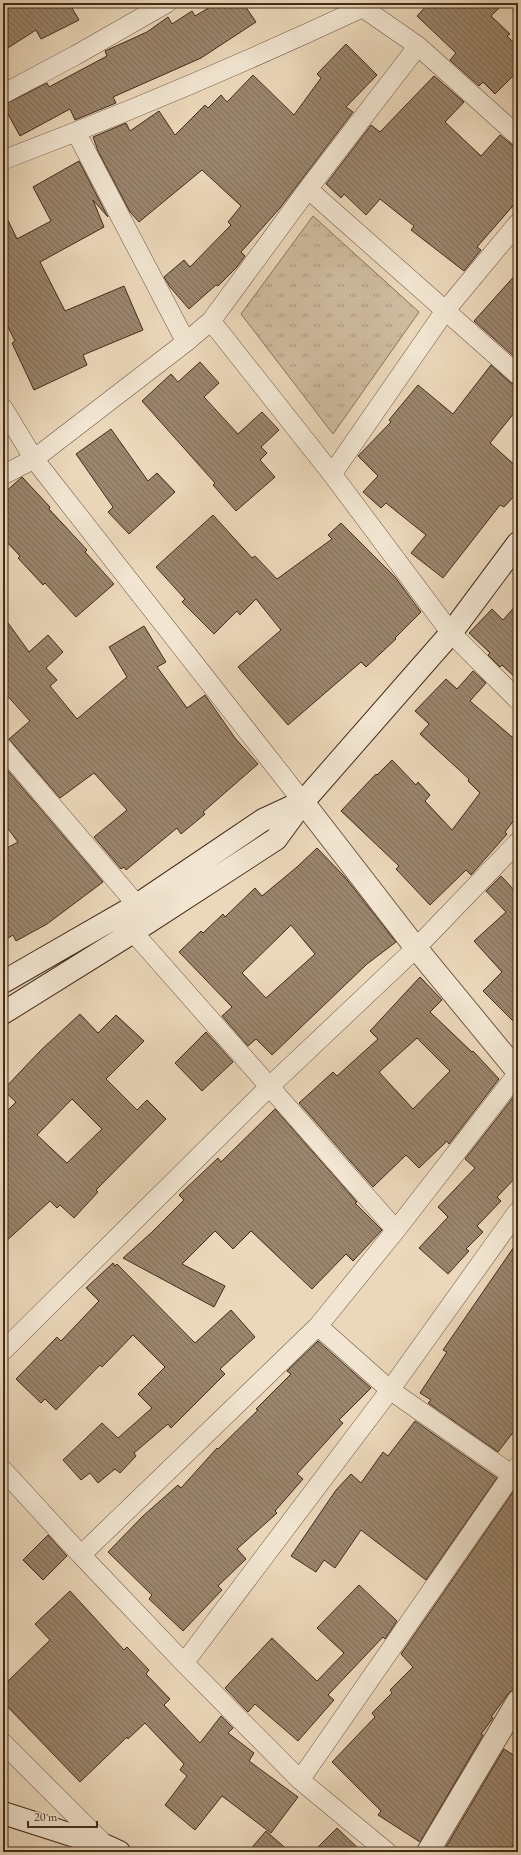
<svg xmlns="http://www.w3.org/2000/svg" width="521" height="1855" font-family="'EB Garamond',serif">
<style>
.grass{fill:url(#grass-tufts);stroke:#88745c}
.building{fill:url(#building-back-hatch);stroke:#432c1a;fill-rule:evenodd}
.lines{fill:none;stroke-linecap:round;stroke-linejoin:round}
.minor-casing{stroke:#6d5742;stroke-width:20}
.tertiary-casing{stroke:#6d5742;stroke-width:24}
.secondary-casing{stroke:#432c1a;stroke-width:24}
.minor{stroke:#f2e6d2;stroke-width:19}
.tertiary{stroke:#f2e6d2;stroke-width:22}
.secondary{stroke:#f2e6d2;stroke-width:22}
</style>
<defs>
<pattern id="grass-tufts" width="24" height="20" patternUnits="userSpaceOnUse"><rect width="24" height="20" fill="#cebb9f"/><path d="M3 7l-1-3M5 7V3M7 7l1-3M15 17l-1-3M17 17v-4M19 17l1-3" fill="none" stroke="#a99881"/></pattern>
<pattern id="building-back-hatch" width="6" height="6" patternUnits="userSpaceOnUse"><rect width="6" height="6" fill="#9a856d"/><path d="M-1 5l2 2M0 0l6 6M5-1l2 2" fill="none" stroke="#7f6d59"/></pattern>
</defs>
<rect width="100%" height="100%" fill="#ebd8ba"/>
<filter id="stains"><feTurbulence type="fractalNoise" baseFrequency=".005" numOctaves="4"/><feColorMatrix values="0 0 0 0 .2 0 0 0 0 .09 0 0 0 0 .02 0 0 0 .5 -.17"/></filter>
<radialGradient id="worn" r=".72"><stop offset=".6" stop-color="#630" stop-opacity="0"/><stop offset="1" stop-color="#630" stop-opacity=".3"/></radialGradient>
<path class="grass" d="M313,216L419,312L333,434L241,314Z"/>
<path class="building" d="M3,3H69L79,20L41,39L36,30L3,51Z
M217,3H243L256,22L201,58L113,97L116,103L75,120L70,109L20,136L3,105L47,83L49,87L107,56L105,51L147,32L168,17L172,24L192,11L195,16Z
M429,3H504L491,16L510,34L507,36L518,47V71L495,94L483,82L479,86L450,60L456,53L417,16Z
M346,44L377,75L346,107L353,112L280,208L241,252L245,256L237,267L218,286L216,285L189,309L170,287L164,277L184,260L190,267L231,225L228,222L241,206L202,170L139,222L130,212L98,151L93,137L126,123L130,131L159,111L175,135L205,105L208,108L221,95L227,102L253,75L294,115L321,78L317,74Z
M434,76L464,102L445,122L481,156L500,135L511,144L518,148V200L477,247L481,250L464,271L411,230L414,226L380,199L366,215L344,194L341,198L326,184L371,125L380,132Z
M79,161L108,217L93,200L104,227L40,262L65,311L124,286L143,330L83,355L87,365L34,390L12,343L15,341L3,317V210L17,239L51,221L33,187Z
M518,272V360L474,321Z
M200,362L219,383L204,397L238,434L262,412L279,430L261,447L267,453L260,460L275,477L236,511L213,485L215,483L142,401L171,374L178,382Z
M491,365L511,383L518,386V408L490,443L518,468V492L504,507L500,505L443,578L411,553L426,535L386,503L381,508L363,492L378,476L358,456L391,422L389,420L418,385L453,414Z
M111,429L148,481L157,473L175,492L129,534L108,512L113,507L76,454Z
M22,477L50,507L49,509L87,550L85,552L114,584L76,617L45,583L43,585L18,558L20,556L3,538V494Z
M213,515L252,558L255,556L277,579L332,539L328,535L341,523L395,577L421,612L395,638L396,639L366,667L361,662L288,725L238,667L281,630L256,599L240,615L237,611L214,634L182,602L185,599L156,567Z
M518,603V680L502,665L500,667L488,655L490,653L469,633L492,609L503,620Z
M3,616L29,652L48,635L63,652L46,668L57,680L50,686L77,719L127,677L109,647L144,626L166,662L157,667L187,708L205,695L235,738L258,764L203,812L205,814L181,834L177,828L126,870L124,867L121,869L94,837L127,810L94,773L60,798L9,739L30,721L3,691Z
M473,671L486,683L470,701L518,742V815L505,832L507,834L471,875L466,870L430,905L396,869L399,866L341,811L376,774L377,775L392,760L416,785L418,782L430,795L425,801L452,830L480,793L468,781L469,779L420,734L429,724L415,711L446,679L457,689Z
M3,765L103,882L47,924L16,941L13,935L3,941V850L18,842L3,822Z
M317,848L344,876L396,942L367,964L272,1055L256,1039L248,1046L222,1016L232,1007L179,952L201,931L203,933L223,914L225,917L255,888L262,896L297,867ZM291,925L315,954L266,998L242,973Z
M501,876L518,894V1026L483,991L502,972L474,941L506,912L486,891Z
M420,977L442,1000L430,1012L472,1052L473,1051L499,1079L449,1144L447,1141L419,1168L406,1155L373,1187L299,1103L333,1072L337,1076L378,1039L370,1031ZM417,1038L450,1071L413,1109L379,1072Z
M80,1014L98,1033L116,1015L144,1041L106,1079L137,1110L147,1100L166,1119L96,1190L98,1192L74,1218L60,1205L57,1208L50,1201L3,1244V1115L16,1102L3,1090L41,1050ZM72,1099L102,1129L67,1163L37,1135Z
M206,1032L233,1062L202,1091L175,1063Z
M515,1095L518,1099V1175L497,1197L501,1201L477,1226L483,1232L466,1249L469,1251L448,1274L419,1248L448,1217L438,1207L475,1168L465,1159Z
M275,1109L357,1202L355,1203L382,1230L353,1261L346,1254L312,1289L251,1231L233,1249L215,1231L182,1264L225,1286L214,1307L123,1258L151,1233L184,1200L179,1195L218,1158L221,1162Z
M518,1241V1426L498,1452L428,1403L431,1400L420,1393L447,1352L443,1350Z
M113,1263L115,1266L117,1264L195,1343L231,1310L255,1337L220,1369L225,1374L171,1428L168,1424L134,1453L136,1456L120,1473L115,1469L98,1483L90,1473L81,1480L63,1460L102,1423L118,1438L152,1408L138,1394L165,1367L133,1335L102,1367L100,1365L56,1410L45,1399L41,1403L16,1379L57,1337L61,1341L99,1301L86,1288Z
M318,1341L371,1388L339,1420L343,1423L297,1474L303,1479L275,1511L277,1513L237,1549L246,1559L218,1586L222,1590L183,1631L149,1599L152,1595L108,1552L143,1516L178,1485L181,1488L217,1448L218,1449L258,1410L256,1409L291,1374L287,1371Z
M415,1421L497,1478L426,1580L361,1530L335,1568L324,1560L316,1572L291,1556L336,1490L351,1474L361,1483L383,1452L388,1456Z
M515,1489L518,1490V1685L508,1694L491,1717L493,1718L481,1734L483,1735L420,1842L378,1815L381,1811L332,1762L375,1717L372,1713L392,1693L390,1690L413,1667L401,1654Z
M48,1535L67,1556L43,1580L23,1560Z
M359,1585L397,1621L385,1639L383,1637L328,1695L334,1700L298,1741L255,1704L248,1712L225,1688L272,1638L317,1681L344,1653L317,1628Z
M70,1591L124,1650L127,1647L149,1670L146,1674L170,1699L164,1705L200,1743L221,1716L233,1728L228,1733L254,1753L249,1761L298,1797L271,1833L222,1796L195,1830L165,1805L187,1776L180,1770L184,1764L145,1723L128,1739L127,1737L80,1782L3,1702V1686L50,1640L35,1624Z
M504,1749L518,1758V1838L508,1852H443Z
M337,1828L362,1852H313Z
M266,1831L290,1852H248Z"/>
<g class="lines">
<g class="minor-casing">
<path id="minor" d="M356,3L418,46L518,136
M3,94L76,55L167,3
M76,132L186,342
M3,160C124,114 244,63 362,8
M308,189L518,375
M211,321L332,474L451,633L518,700
M3,408L34,459L303,802
M332,474L445,311L518,223
M3,475L34,459L186,342L211,321L308,189L418,46
M3,748L137,905
M133,932L396,1230
M318,1326L396,1230L518,1073
M3,1351L269,1087L416,948L518,842
M3,1470L81,1555
M184,1663L390,1390L518,1211
M3,1743L106,1846
M300,1780L184,1663L81,1555L318,1326L390,1390L518,1479
M387,1852L300,1780L518,1466"/>
</g>
<g class="tertiary-casing">
<path id="tertiary" d="M303,802L416,948L518,1072
M428,1852L518,1701"/>
</g>
<g class="secondary-casing">
<path id="secondary" d="M3,982L137,905L263,820L302,802
M3,1013L133,932L276,839L303,802L451,633L518,543
M3,1813L106,1846L119,1852"/>
</g>
<use href="#minor" class="minor"/>
<use href="#tertiary" class="tertiary"/>
<use href="#secondary" class="secondary"/>
</g>
<rect width="521" height="1855" fill="none" stroke="#ebd8ba" stroke-width="16"/>
<rect x="4" y="4" width="513" height="1847" fill="none" stroke="#432c1a" stroke-width="2"/>
<rect x="8" y="8" width="505" height="1839" fill="none" stroke="#432c1a"/>
<path d="M28 1821v6h69v-6" fill="none" stroke="#432c1a" stroke-width="2"/>
<text x="34" y="1821" font-size="12" fill="#432c1a" stroke="#f2e6d2" stroke-width="3" paint-order="stroke">20 m</text>
<rect width="100%" height="100%" filter="url(#stains)"/>
<rect width="100%" height="100%" fill="url(#worn)"/>
</svg>
